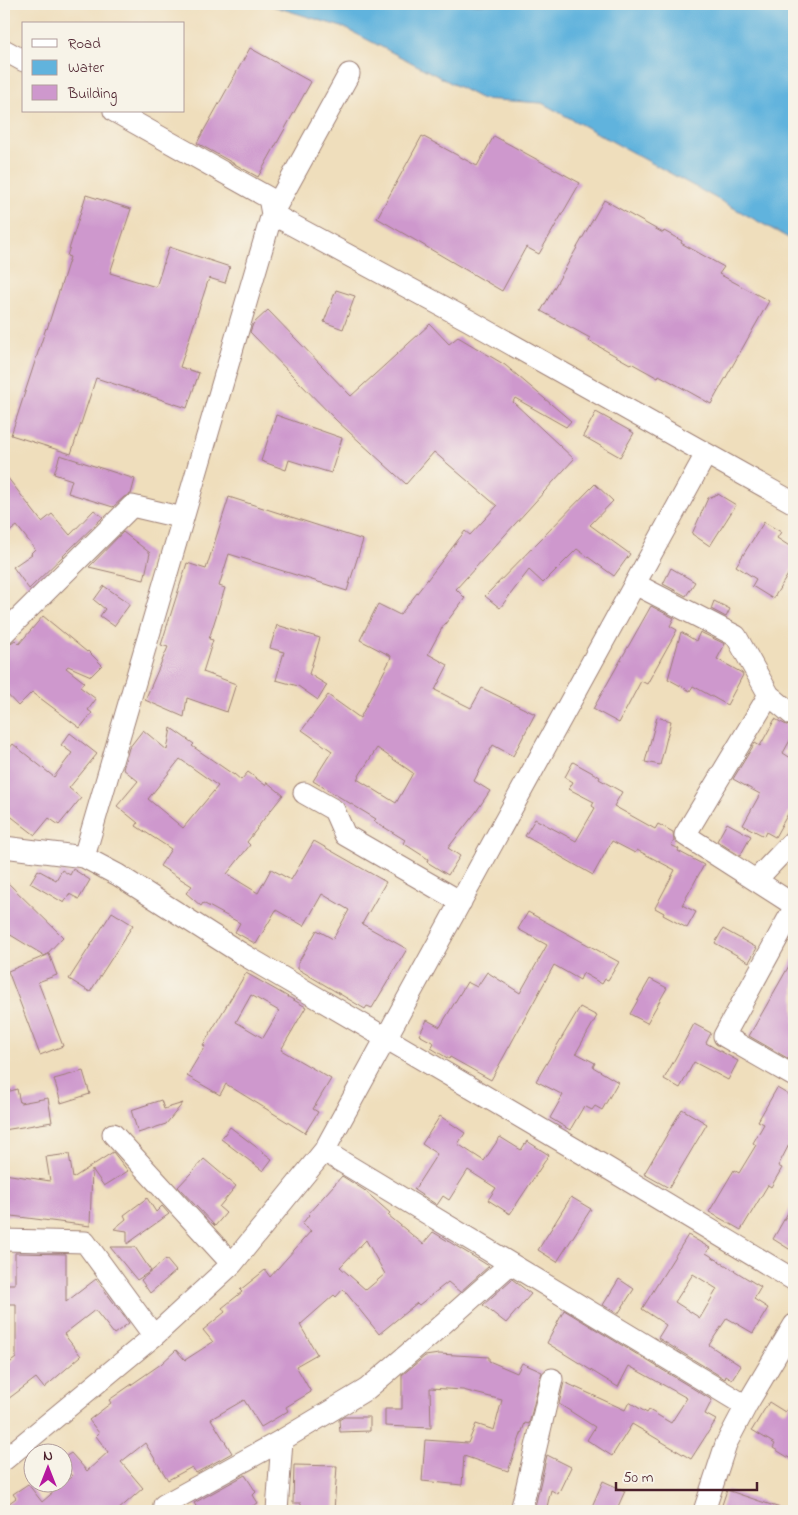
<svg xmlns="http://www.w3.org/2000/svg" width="798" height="1515" font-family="'Indie Flower',sans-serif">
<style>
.water{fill:#61b3dd;stroke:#566984}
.building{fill:#ce98cd;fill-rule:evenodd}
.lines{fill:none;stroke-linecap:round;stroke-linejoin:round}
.minor-casing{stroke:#9c7e74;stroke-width:23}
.minor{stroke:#fff;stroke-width:21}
</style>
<rect width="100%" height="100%" fill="#f7f3e8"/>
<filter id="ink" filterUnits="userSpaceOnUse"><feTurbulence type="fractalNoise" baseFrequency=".02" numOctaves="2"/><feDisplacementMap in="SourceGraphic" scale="10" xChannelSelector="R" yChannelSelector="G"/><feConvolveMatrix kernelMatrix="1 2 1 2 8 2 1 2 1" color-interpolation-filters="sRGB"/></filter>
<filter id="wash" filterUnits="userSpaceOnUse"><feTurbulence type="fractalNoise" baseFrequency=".0096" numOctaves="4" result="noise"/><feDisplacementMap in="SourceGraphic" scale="20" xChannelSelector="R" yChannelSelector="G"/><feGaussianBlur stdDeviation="1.12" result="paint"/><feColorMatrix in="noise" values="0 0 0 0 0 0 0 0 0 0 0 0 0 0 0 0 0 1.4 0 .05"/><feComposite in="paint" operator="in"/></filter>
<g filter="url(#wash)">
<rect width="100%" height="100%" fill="#efdebc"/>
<path class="water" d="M266,4H794V241L542,103L482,99L345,28Z"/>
<g id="blocks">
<path class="building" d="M250,48L311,82L258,177L197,143Z
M422,136L477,166L494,136L580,183L539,254L526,247L502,291L377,218Z
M86,195L131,209L110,273L156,287L169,247L230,267L225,283L209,278L180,367L199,373L187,408L96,378L71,454L11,435L46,328L47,329L70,257L67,256Z
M604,200L663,233L664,231L682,241L681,243L724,267L719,274L769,301L711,404L659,375L658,378L631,363L630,364L589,341L590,338L541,311Z
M336,290L355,296L343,329L324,322Z
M268,310L351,396L430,324L449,344L458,337L505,365L571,421L566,427L515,398L513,402L574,459L456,589L465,598L442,628L428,654L448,665L435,690L471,708L482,688L535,714L513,756L493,745L474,781L490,791L476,812L448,848L460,856L448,875L427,862L428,859L403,843L405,840L374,821L376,819L313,781L332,751L302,730L328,695L360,718L390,660L391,656L360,640L378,604L400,615L465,531L470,535L497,506L434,452L406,484L337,421L250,332L253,324ZM377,748L413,773L396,803L357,779Z
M596,412L634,433L620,457L583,436Z
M276,415L342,438L331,473L289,460L286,470L261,461Z
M60,455L135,479L131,494L124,497L113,507L68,493L72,480L54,474Z
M4,473L42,522L52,514L70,535L94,510L103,517L29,589L13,567L32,554L31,553L35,549L17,526L4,536Z
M595,484L613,501L590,525L630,554L614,576L577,549L543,583L529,570L500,608L485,596Z
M718,494L736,505L710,546L692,534L708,498Z
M229,497L363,540L347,591L229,554L219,586L225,588L209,639L213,640L203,672L236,684L227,712L187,698L184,717L145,700L168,647L161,645L187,563L206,569Z
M764,522L781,532L777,538L794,549V565L773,599L752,586L756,579L736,566Z
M123,532L150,553L144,580L89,567Z
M671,568L695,582L686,596L663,584Z
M104,586L130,604L114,626L100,616L105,609L94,600Z
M714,601L730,609L726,617L711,609Z
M651,606L674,618L670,626L677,630L647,684L641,681L619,723L593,709Z
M43,616L87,652L88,651L102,665L91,676L68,666L66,668L84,682L80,687L96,699L88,710L92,713L80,728L32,692L18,706L4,691V645H8L15,640L19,644Z
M277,625L320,638L309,674L327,685L318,700L298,686L276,680L284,652L270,648Z
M681,632L696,641L700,632L725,644L717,659L742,673L743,675L727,705L693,686L690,691L668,679Z
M657,717L671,721L660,765L645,762Z
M775,719L794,729V733L783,753L794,760V803L775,837L766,832L764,836L743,825L760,794L733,779L755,743L760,746Z
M171,728L194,744L192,746L234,775V774L241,780L248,772L265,785L267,782L283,795L256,829H257L247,842L250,845L227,874L258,893L271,869L291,880L314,841L386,882L362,924L407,949L372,1008L367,1006L365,1009L298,969V963L317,930L333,939L349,910L322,894L304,926L276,910L256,944L235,932L240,923L203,903L201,906L186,893L192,886L160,866L171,849L136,826L138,823L117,806L138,781L123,769L129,748L143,730L167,750ZM180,759L218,786L183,828L148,799Z
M70,733L97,754L69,788L81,798L59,825L49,818L35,835L4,811V755L13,744L54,777L72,753L61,745Z
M573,762L600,777L599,779L622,792L614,806L655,829L658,824L673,832L674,841L671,845L679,849L678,851L704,865L682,905L696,912L687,928L663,915L664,913L655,908L675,870L637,850L635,853L612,841L593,875L525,836L535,819L576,841L595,808L592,806L594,802L569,789L573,782L565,777Z
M727,823L751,836L740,856L717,841Z
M73,869L90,880L79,899L69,894L64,903L30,883L38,870L56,880L62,870L70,875Z
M4,879L63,937L45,956L49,954L57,975L38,982L63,1046L40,1055L8,971L45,956L4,931Z
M112,912L133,925L90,992L69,979Z
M528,912L619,962L608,980L605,979L602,984L583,973L580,980L554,965L491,1080L450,1057L449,1059L431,1048L434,1043L419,1035L427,1020L440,1027L467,982L477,987L487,972L520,993L547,945L518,929Z
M723,929L757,948L749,962L715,943Z
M794,957V1062L749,1036Z
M246,973L306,1007L281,1050L331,1079L313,1109L318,1112L305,1133L226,1084L220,1095L187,1076L205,1046L203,1045ZM251,995L279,1011L263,1038L236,1022Z
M650,979L667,988L647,1023L630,1014Z
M580,1007L597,1016L576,1053L595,1063L593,1067L618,1082L602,1110L595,1106L592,1110L584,1106L570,1130L550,1118L563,1095L536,1081Z
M694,1024L711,1033L706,1043L738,1061L728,1080L694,1062L680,1088L664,1079Z
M83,1071L90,1094L61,1103L54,1079Z
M777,1088L794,1098V1135L778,1166L782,1168L771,1187L768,1185L741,1230L709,1212L734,1170L739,1173L756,1145L753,1143L764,1124L758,1121Z
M17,1089L20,1103L48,1098L52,1122L4,1130V1093Z
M161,1100L164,1109L183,1103L166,1124L138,1133L131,1110Z
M682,1109L707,1124L669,1188L644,1174Z
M440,1116L465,1133L458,1144L484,1161L500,1137L521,1150L527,1141L549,1155L510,1214L488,1200L496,1188L468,1170L449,1200L443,1196L437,1205L414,1190L437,1154L422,1144Z
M230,1127L272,1159L263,1171L221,1139Z
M113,1152L128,1171L104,1186L92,1169L90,1226L4,1215V1174L50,1181L46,1157L69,1154L73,1178Z
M204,1159L236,1186L219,1207L226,1213L215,1226L178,1187Z
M342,1176L364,1190L390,1213L388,1215L423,1244L433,1232L489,1266L460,1292L448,1282L419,1305L417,1303L379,1334L343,1289L336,1297L334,1295L300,1325L317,1354L296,1366L311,1392L286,1407L288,1411L261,1427L244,1400L211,1419L232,1453L196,1473L192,1467L168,1480L145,1443L121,1462L143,1488L117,1511H4V1507L16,1498L13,1494L28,1484L42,1502L72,1476L62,1465V1459L71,1453L87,1471L108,1452L96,1436L99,1433L89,1420L111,1403L109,1400L161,1364L176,1350L185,1360L213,1342L203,1330L225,1312L222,1308L242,1292L240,1290L265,1270L270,1277L311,1231L302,1224L309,1215L308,1214ZM366,1240L385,1274L366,1290L340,1267Z
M571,1197L591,1209L557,1262L538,1250Z
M147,1198L156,1212L162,1206L169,1214L127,1244V1231L114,1229L126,1219L124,1215Z
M794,1202V1252L773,1239Z
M688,1235L710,1248L706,1253L761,1287L754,1299L768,1308L753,1333L727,1318L709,1345L741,1366L732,1380L726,1376L725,1379L658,1338L666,1325L642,1309ZM693,1274L717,1289L700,1318L675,1302Z
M110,1247H135L151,1271L137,1280Z
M15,1253L66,1254V1302L96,1279L129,1323L114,1334L95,1310L64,1334L81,1356L44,1388L36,1378L4,1402V1367L16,1358V1304H4V1284H15Z
M166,1259L176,1271L150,1293L141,1280Z
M512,1279L531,1294L506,1323L483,1305Z
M619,1279L634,1289L618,1314L603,1305Z
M564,1310L712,1400L705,1414L716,1420L691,1459L632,1424L612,1456L587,1440L595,1427L559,1404L564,1382L625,1410L629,1402L647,1413L649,1410L671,1423L687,1398L629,1366L618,1387L547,1343Z
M439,1354L489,1357V1361L517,1373L522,1363L542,1372L529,1424L525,1423L508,1471L464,1456L462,1485L422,1481L425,1440L468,1443L476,1424L494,1430L502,1400L463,1390L430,1388L431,1428L385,1426V1409H402V1375L425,1356Z
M794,1400V1461L773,1448L775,1444L752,1430L769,1402L785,1412Z
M344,1417H370V1431L340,1432L339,1420Z
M547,1455L571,1467L558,1494L551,1490L546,1511H534Z
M294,1465L337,1466L334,1511H305V1506H301V1503H293Z
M245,1475L256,1492L253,1495L258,1503L244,1511H199L194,1503Z
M603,1481L625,1491L616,1511H590Z
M727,1490L780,1508V1511H720Z"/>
</g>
</g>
<g filter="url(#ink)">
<use href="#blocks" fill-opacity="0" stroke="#9c7e74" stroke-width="1"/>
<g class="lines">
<g class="minor-casing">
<path id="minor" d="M4,50L24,61
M114,111L269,198L272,214L470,321L794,503
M635,584L736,636L769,695L794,716
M4,633L132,506L183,518
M769,695L685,835L794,905
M304,793L334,810L345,835L461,902
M4,847L84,857L118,875L239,952L604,1166L794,1280
M84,857L272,214L349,74
M756,880L794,840
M794,908L724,1036L794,1076
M113,1134L232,1264
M324,1151L746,1406
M4,1240L85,1242L154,1336
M4,1460L154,1336L232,1264L324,1151L706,454
M163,1511L164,1505L282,1440
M277,1511L282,1440L367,1389L428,1337L510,1264
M521,1511L552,1379
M704,1511L726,1444L746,1406L794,1325"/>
</g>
<use href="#minor" class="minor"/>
</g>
</g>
<rect width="798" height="1515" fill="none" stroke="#f7f3e8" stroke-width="20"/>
<rect x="22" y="22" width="162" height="90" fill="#f7f3e8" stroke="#b29e9c"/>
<rect x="32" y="39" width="25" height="8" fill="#ffffff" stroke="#b29e9c"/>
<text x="68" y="48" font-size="15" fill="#4a1f2b">Road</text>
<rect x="32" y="60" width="25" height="15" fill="#61b3dd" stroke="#b29e9c"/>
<text x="68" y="72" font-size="15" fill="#4a1f2b">Water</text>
<rect x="32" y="85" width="25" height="15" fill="#ce98cd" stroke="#b29e9c"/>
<text x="68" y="98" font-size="15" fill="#4a1f2b">Building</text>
<g transform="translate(48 1468)"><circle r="24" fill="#f7f3e8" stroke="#b29e9c"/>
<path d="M0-4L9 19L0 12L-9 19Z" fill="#b5179e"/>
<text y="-8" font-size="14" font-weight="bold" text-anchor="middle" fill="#4a1f2b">N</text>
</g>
<path d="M616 1482v8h141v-8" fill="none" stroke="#4a1f2b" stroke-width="2.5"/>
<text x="623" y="1482" font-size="15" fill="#4a1f2b" stroke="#f7f3e8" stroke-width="4" paint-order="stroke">50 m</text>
</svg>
